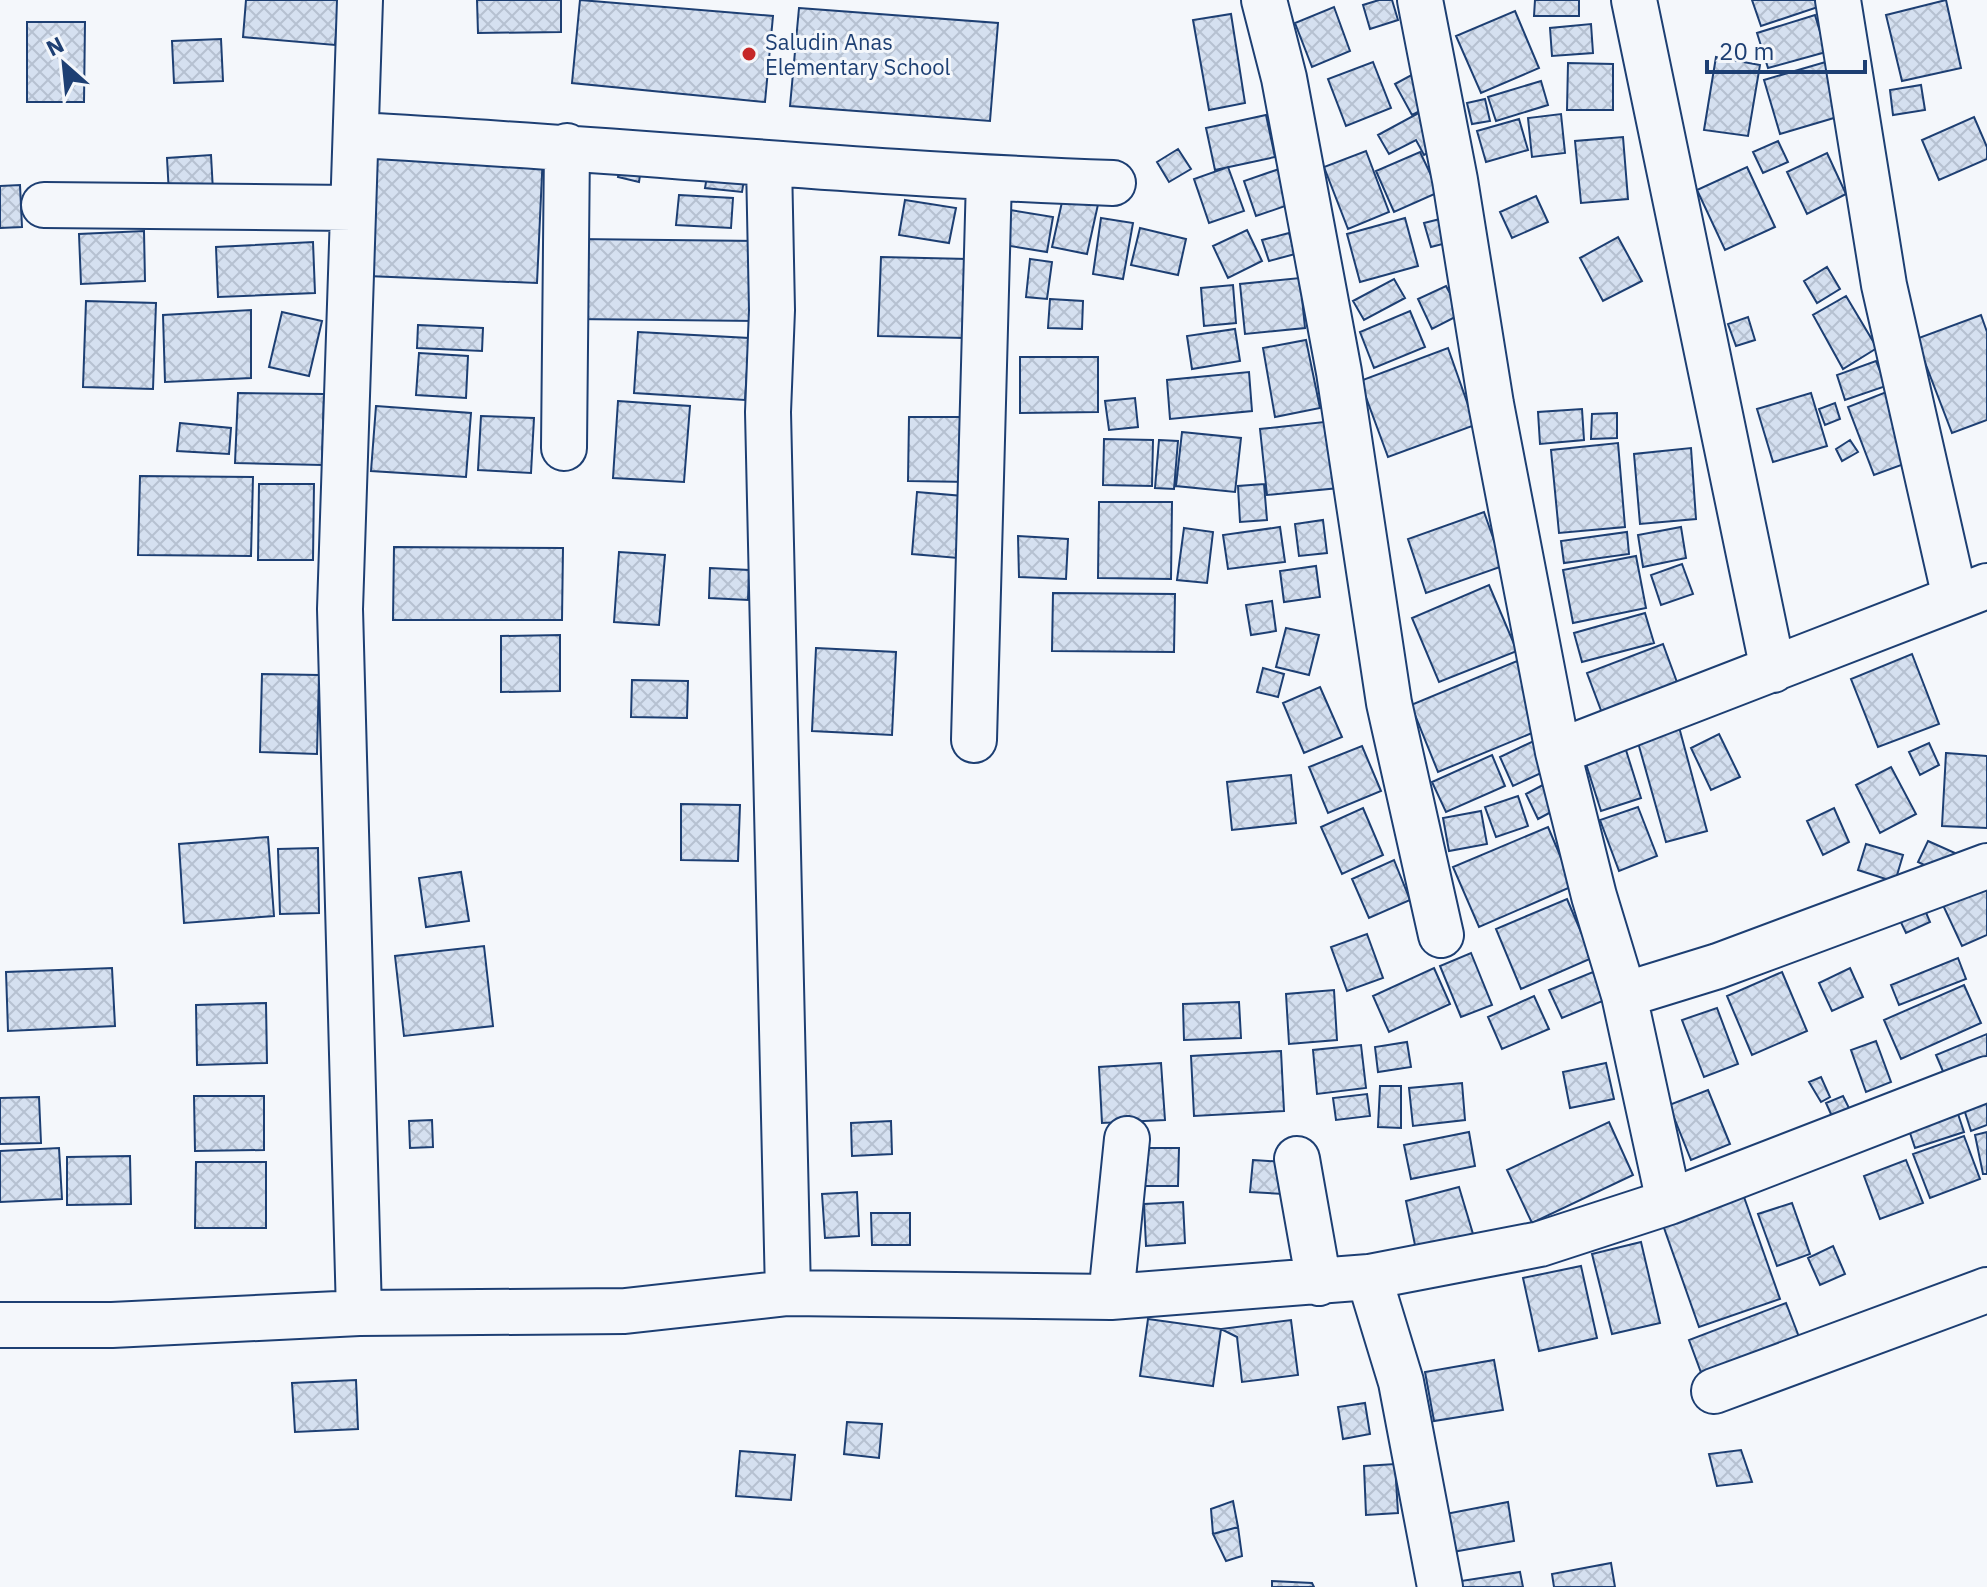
<svg xmlns="http://www.w3.org/2000/svg" width="1987" height="1587" font-family="'IBM Plex Sans',sans-serif">
<style>
.building{fill:url(#building-cross-hatch);stroke:#1d3f73;stroke-width:2}
.lines{fill:none;stroke-linecap:round;stroke-linejoin:round}
.minor-casing{stroke:#1d3f73;stroke-width:48}
.minor{stroke:#f4f7fb;stroke-width:44}
.poi-dot{fill:#c62828;stroke:#f4f7fb;stroke-width:3}
.labels{text-anchor:middle;dominant-baseline:central;stroke-width:6;stroke-linejoin:round;paint-order:stroke}
.poi-label{font-size:22px;fill:#1d3f73;stroke:#f4f7fb;text-anchor:start}
</style>
<defs>
<pattern id="building-cross-hatch" width="8" height="8" patternUnits="userSpaceOnUse" patternTransform="scale(2)"><rect width="8" height="8" fill="#d5e0f0"/><path d="M0 0l8 8M0 8l8-8" fill="none" stroke="#b6c1d1"/></pattern>
</defs>
<rect width="100%" height="100%" fill="#f4f7fb"/>
<path class="building" d="M246,0H339L335,45L243,37Z
M477,0H561V32L478,33Z
M580,0L773,16L765,102L572,83Z
M1379,0H1392L1398,20L1370,29L1363,5Z
M1535,0H1579V16H1534Z
M1752,0H1832L1833,2L1761,26Z
M1946,0L1961,68L1902,81L1886,15Z
M1334,7L1350,51L1312,67L1295,23Z
M799,8L998,23L990,121L790,106Z
M1515,11L1539,68L1481,93L1456,36Z
M1231,14L1245,103L1209,110L1193,20Z
M1815,15L1826,52L1768,68L1757,33Z
M27,22H85L84,102H27Z
M1591,24L1593,53L1552,56L1550,28Z
M221,39L223,81L174,83L172,41Z
M1716,57L1760,65L1748,136L1704,130Z
M1829,61L1844,115L1780,134L1764,80Z
M1373,62L1391,108L1346,126L1328,79Z
M1568,63L1613,64V110H1567Z
M1417,72L1434,104L1412,115L1395,84Z
M1541,81L1548,105L1496,121L1488,97Z
M1921,85L1925,110L1893,115L1890,90Z
M1485,99L1490,121L1472,124L1467,103Z
M1424,110L1443,145L1424,155L1416,140L1389,154L1378,135Z
M1561,114L1565,153L1532,157L1528,118Z
M1266,115L1275,157L1215,170L1206,128Z
M1974,117L1987,147V159L1939,180L1922,140Z
M1519,119L1528,150L1486,162L1477,131Z
M1623,137L1628,199L1581,203L1575,141Z
M1778,141L1788,162L1763,173L1753,152Z
M374,146L543,153L537,283L368,276Z
M1178,149L1191,169L1169,182L1157,162Z
M1366,151L1389,212L1348,229L1324,167Z
M1420,152L1439,192L1394,212L1376,171Z
M1827,153L1846,194L1807,214L1787,172Z
M211,155L213,191L169,194L167,158Z
M622,158L642,162L639,182L618,177Z
M1228,167L1244,211L1209,223L1194,179Z
M1747,167L1775,227L1725,250L1697,190Z
M1282,168L1294,203L1256,216L1244,181Z
M708,170L745,174L742,192L705,188Z
M20,185L22,227L0,228V186Z
M1064,193L1099,200L1087,254L1052,247Z
M679,195L733,198L731,228L676,225Z
M1536,196L1548,222L1512,238L1500,212Z
M905,200L956,208L949,243L899,235Z
M1010,210L1053,217L1047,252L1004,245Z
M1101,218L1133,223L1123,279L1093,274Z
M1405,218L1418,266L1360,282L1347,234Z
M1444,218L1450,242L1431,247L1424,223Z
M1140,228L1186,239L1178,275L1131,265Z
M1247,230L1262,261L1228,278L1213,246Z
M144,231L145,281L81,284L79,234Z
M1289,233L1295,254L1269,261L1262,240Z
M1618,237L1642,281L1603,301L1580,258Z
M576,239L759,241L758,321L574,319Z
M313,242L315,293L218,297L216,247Z
M881,257L968,259L965,338L878,336Z
M1030,259L1052,262L1047,299L1026,297Z
M1827,267L1840,289L1817,303L1804,281Z
M1300,278L1305,328L1245,334L1240,284Z
M1394,279L1405,298L1364,320L1353,301Z
M1233,285L1236,323L1204,326L1201,288Z
M1446,286L1461,314L1432,329L1418,299Z
M1846,296L1877,348L1843,369L1813,315Z
M1050,299L1083,301L1082,329L1048,328Z
M86,301L156,303L153,389L83,387Z
M251,310V378L165,382L163,315Z
M1410,311L1425,347L1374,368L1360,332Z
M282,312L322,321L309,376L269,367Z
M1981,315L1987,332V420L1952,433L1916,339Z
M1748,317L1755,340L1736,346L1728,324Z
M418,325L483,328L482,351L417,348Z
M1235,329L1240,361L1192,369L1187,336Z
M638,332L749,338L745,400L634,393Z
M1306,340L1320,408L1275,417L1263,348Z
M1448,348L1475,425L1388,457L1360,381Z
M419,353L468,356L466,398L416,395Z
M1020,357H1098V412L1020,413Z
M1876,361L1886,386L1845,400L1837,375Z
M1249,372L1252,411L1170,419L1167,380Z
M1889,391L1915,460L1874,475L1848,407Z
M238,393L324,394L322,465L235,463Z
M1811,393L1827,446L1773,462L1757,409Z
M1135,398L1138,427L1109,430L1105,401Z
M618,401L690,406L684,482L613,478Z
M1835,403L1840,419L1825,425L1819,409Z
M376,406L471,413L466,477L371,471Z
M1582,409L1584,440L1540,444L1538,412Z
M1617,413V438L1591,439L1592,414Z
M481,416L534,418L531,473L478,470Z
M909,417H971L970,482L908,481Z
M1342,420L1349,487L1267,495L1260,429Z
M180,423L231,428L229,454L177,451Z
M1182,432L1241,438L1235,492L1176,486Z
M1104,439L1153,440L1152,486L1103,485Z
M1159,440L1178,441L1174,489L1155,488Z
M1850,440L1858,452L1842,461L1836,449Z
M1618,443L1625,527L1559,533L1551,450Z
M1691,448L1696,519L1640,524L1634,454Z
M140,476L253,477L251,556L138,555Z
M259,484H314L313,560H258Z
M1264,484L1267,520L1240,522L1238,486Z
M917,492L963,496L958,558L912,554Z
M1099,502H1172L1171,579L1098,578Z
M1484,512L1503,566L1426,593L1408,539Z
M1323,520L1327,553L1299,556L1295,524Z
M1280,527L1285,562L1228,569L1223,535Z
M1681,527L1686,558L1643,567L1638,535Z
M1184,528L1213,532L1207,583L1177,580Z
M1627,532L1629,554L1564,563L1561,541Z
M1018,536L1068,539L1066,579L1019,577Z
M394,547L563,548L562,620H393Z
M619,552L665,555L659,625L614,622Z
M1636,556L1646,608L1573,623L1563,570Z
M1682,564L1693,594L1661,605L1651,575Z
M1316,566L1320,597L1284,602L1280,571Z
M710,568L749,570L748,600L709,598Z
M1489,585L1517,651L1439,682L1412,618Z
M1053,593L1175,594L1174,652L1052,651Z
M1272,601L1276,631L1251,635L1246,605Z
M1645,613L1654,643L1582,662L1574,633Z
M1286,628L1319,635L1309,675L1276,667Z
M560,635V691L501,692V636Z
M1663,644L1678,685L1602,713L1587,673Z
M816,648L896,652L892,735L812,731Z
M1912,654L1939,724L1878,747L1851,679Z
M1517,661L1544,728L1438,772L1411,705Z
M1263,668L1284,674L1278,697L1257,692Z
M262,674L319,675L317,754L260,752Z
M632,680L688,681L687,718L631,717Z
M1320,687L1342,737L1304,753L1283,703Z
M1679,727L1707,831L1666,842L1637,739Z
M1719,734L1740,777L1711,790L1691,748Z
M1538,739L1552,768L1513,786L1500,757Z
M1929,743L1939,765L1920,775L1909,752Z
M1362,746L1381,791L1328,813L1309,767Z
M1625,747L1641,798L1601,811L1585,761Z
M1946,753L1987,756V828L1942,826Z
M1492,755L1505,786L1446,812L1432,782Z
M1891,767L1916,814L1880,833L1856,785Z
M1291,775L1296,823L1232,830L1227,782Z
M1554,779L1566,804L1538,819L1526,794Z
M1518,796L1528,826L1496,837L1485,807Z
M681,804L740,805L738,861L681,860Z
M1638,807L1657,856L1619,871L1600,820Z
M1363,808L1383,855L1342,874L1321,827Z
M1834,808L1849,842L1823,855L1807,821Z
M1481,811L1487,844L1449,851L1443,818Z
M1548,827L1573,886L1479,927L1453,867Z
M268,837L274,916L184,923L179,844Z
M1928,841L1955,853L1945,875L1918,862Z
M1866,844L1903,855L1895,882L1858,870Z
M318,848L319,913L280,914L278,849Z
M1394,860L1410,900L1369,918L1352,879Z
M461,872L469,921L426,927L419,878Z
M1987,886V935L1962,946L1942,903Z
M1567,899L1592,958L1521,989L1496,929Z
M1921,901L1930,922L1906,933L1896,912Z
M1367,934L1383,978L1347,991L1331,947Z
M484,946L493,1026L404,1036L395,956Z
M1471,953L1492,1005L1461,1017L1440,966Z
M1958,958L1966,979L1899,1005L1891,985Z
M112,968L115,1026L8,1031L6,972Z
M1434,968L1450,1004L1389,1032L1373,996Z
M1850,968L1863,997L1832,1011L1819,983Z
M1593,972L1605,1000L1562,1018L1549,990Z
M1782,972L1807,1031L1752,1055L1727,996Z
M1964,985L1981,1023L1901,1059L1884,1020Z
M1334,990L1337,1040L1289,1044L1286,994Z
M1534,996L1549,1029L1502,1049L1488,1017Z
M1239,1002L1241,1038L1184,1040L1183,1004Z
M266,1003L267,1063L197,1065L196,1005Z
M1717,1008L1738,1064L1704,1077L1682,1020Z
M1987,1034V1060L1945,1076L1936,1055Z
M1876,1041L1891,1082L1866,1092L1851,1050Z
M1407,1042L1411,1067L1378,1072L1375,1047Z
M1361,1045L1366,1088L1317,1094L1313,1050Z
M1281,1051L1284,1111L1194,1116L1191,1056Z
M1161,1063L1165,1120L1102,1123L1099,1067Z
M1606,1063L1614,1099L1570,1108L1563,1072Z
M1821,1077L1830,1097L1821,1102L1809,1082Z
M1462,1083L1465,1120L1413,1126L1409,1088Z
M1380,1086H1401V1128L1378,1127Z
M1708,1090L1730,1144L1691,1160L1669,1105Z
M1367,1094L1370,1116L1336,1120L1333,1098Z
M194,1096H264V1150L195,1151Z
M1843,1096L1852,1114L1835,1123L1826,1103Z
M39,1097L41,1143L0,1144V1098Z
M1987,1097V1125L1971,1131L1963,1106Z
M1957,1111L1964,1132L1915,1148L1908,1127Z
M432,1120L433,1147L410,1148L409,1121Z
M891,1121L892,1154L852,1156L851,1123Z
M1609,1122L1633,1175L1532,1223L1507,1170Z
M1469,1132L1475,1166L1411,1179L1404,1145Z
M1987,1132V1174H1983L1975,1135Z
M1964,1136L1980,1179L1930,1198L1913,1154Z
M59,1148L62,1199L0,1202V1151Z
M1145,1148H1179L1178,1186H1144Z
M130,1156L131,1204L67,1205V1157Z
M1253,1160L1286,1162L1284,1194L1250,1192Z
M1906,1160L1923,1203L1880,1219L1864,1176Z
M196,1162H266V1228H195Z
M1459,1187L1473,1234L1417,1255L1406,1201Z
M857,1192L859,1236L825,1238L822,1194Z
M1744,1197L1780,1299L1699,1327L1663,1225Z
M1183,1202L1185,1243L1146,1246L1144,1204Z
M1792,1203L1810,1254L1777,1266L1758,1214Z
M871,1213H910V1245H872Z
M1641,1242L1660,1323L1612,1334L1592,1254Z
M1833,1246L1845,1274L1820,1285L1808,1258Z
M1581,1266L1597,1338L1539,1351L1523,1278Z
M1786,1303L1804,1350L1706,1386L1689,1340Z
M1148,1319L1221,1329L1213,1386L1140,1376Z
M1291,1320L1298,1375L1242,1382L1237,1337L1221,1329Z
M1494,1360L1503,1410L1434,1421L1425,1372Z
M356,1380L358,1429L295,1432L292,1383Z
M1365,1403L1370,1434L1343,1439L1338,1407Z
M847,1422L882,1424L879,1458L844,1454Z
M1741,1450L1752,1482L1717,1486L1709,1454Z
M740,1451L795,1455L791,1500L736,1496Z
M1395,1464L1398,1513L1366,1515L1364,1466Z
M1233,1501L1238,1527L1213,1534L1211,1509Z
M1508,1502L1514,1541L1436,1555L1430,1517Z
M1238,1527L1242,1556L1226,1561L1213,1534Z
M1611,1563L1615,1587H1554L1552,1574Z
M1520,1572L1523,1587H1449L1448,1583Z
M1272,1581L1312,1583L1314,1587H1272Z"/>
<g class="lines">
<g class="minor-casing">
<path id="minor" d="M1264,0L1284,78L1339,372L1389,703L1441,935
M1420,0L1455,180L1491,404L1558,752L1594,896L1624,995L1718,966L1987,866
M1634,0L1773,670
M1838,0L1884,285L1955,598
M356,135C608,148 860,174 1113,183
M769,163L772,310L768,412L788,1293
M44,205L352,208
M564,448L567,146
M974,740L989,178
M1558,752L1987,586
M1624,995L1669,1202
M1297,1159L1319,1283
M1369,1277L1401,1382L1440,1587
M1111,1297L1127,1139
M359,1313L340,609L360,0
M0,1325H112L359,1313L625,1311L788,1293L1111,1297L1369,1277L1540,1244L1669,1202L1987,1079
M1714,1391L1987,1290"/>
</g>
<use href="#minor" class="minor"/>
</g>
<circle class="poi-dot" cx="749" cy="54" r="8"/>
<g class="labels">
<g class="poi-label">
<text x="765" y="41">Saludin Anas<tspan x="765" dy="25">Elementary School</tspan></text>
</g>
</g>
<g transform="translate(64 64) rotate(333)" stroke="#f4f7fb" stroke-width="6" paint-order="stroke">
<path d="M0-6L14 30L0 20L-14 30Z" fill="#1d3f73"/>
<text y="-12" font-size="22" font-weight="bold" text-anchor="middle" fill="#1d3f73">N</text>
</g>
<path d="M1707 60v12h158v-12" fill="none" stroke="#1d3f73" stroke-width="4"/>
<text x="1719" y="60" font-size="24" fill="#1d3f73" stroke="#f4f7fb" stroke-width="6" paint-order="stroke">20 m</text>
</svg>
